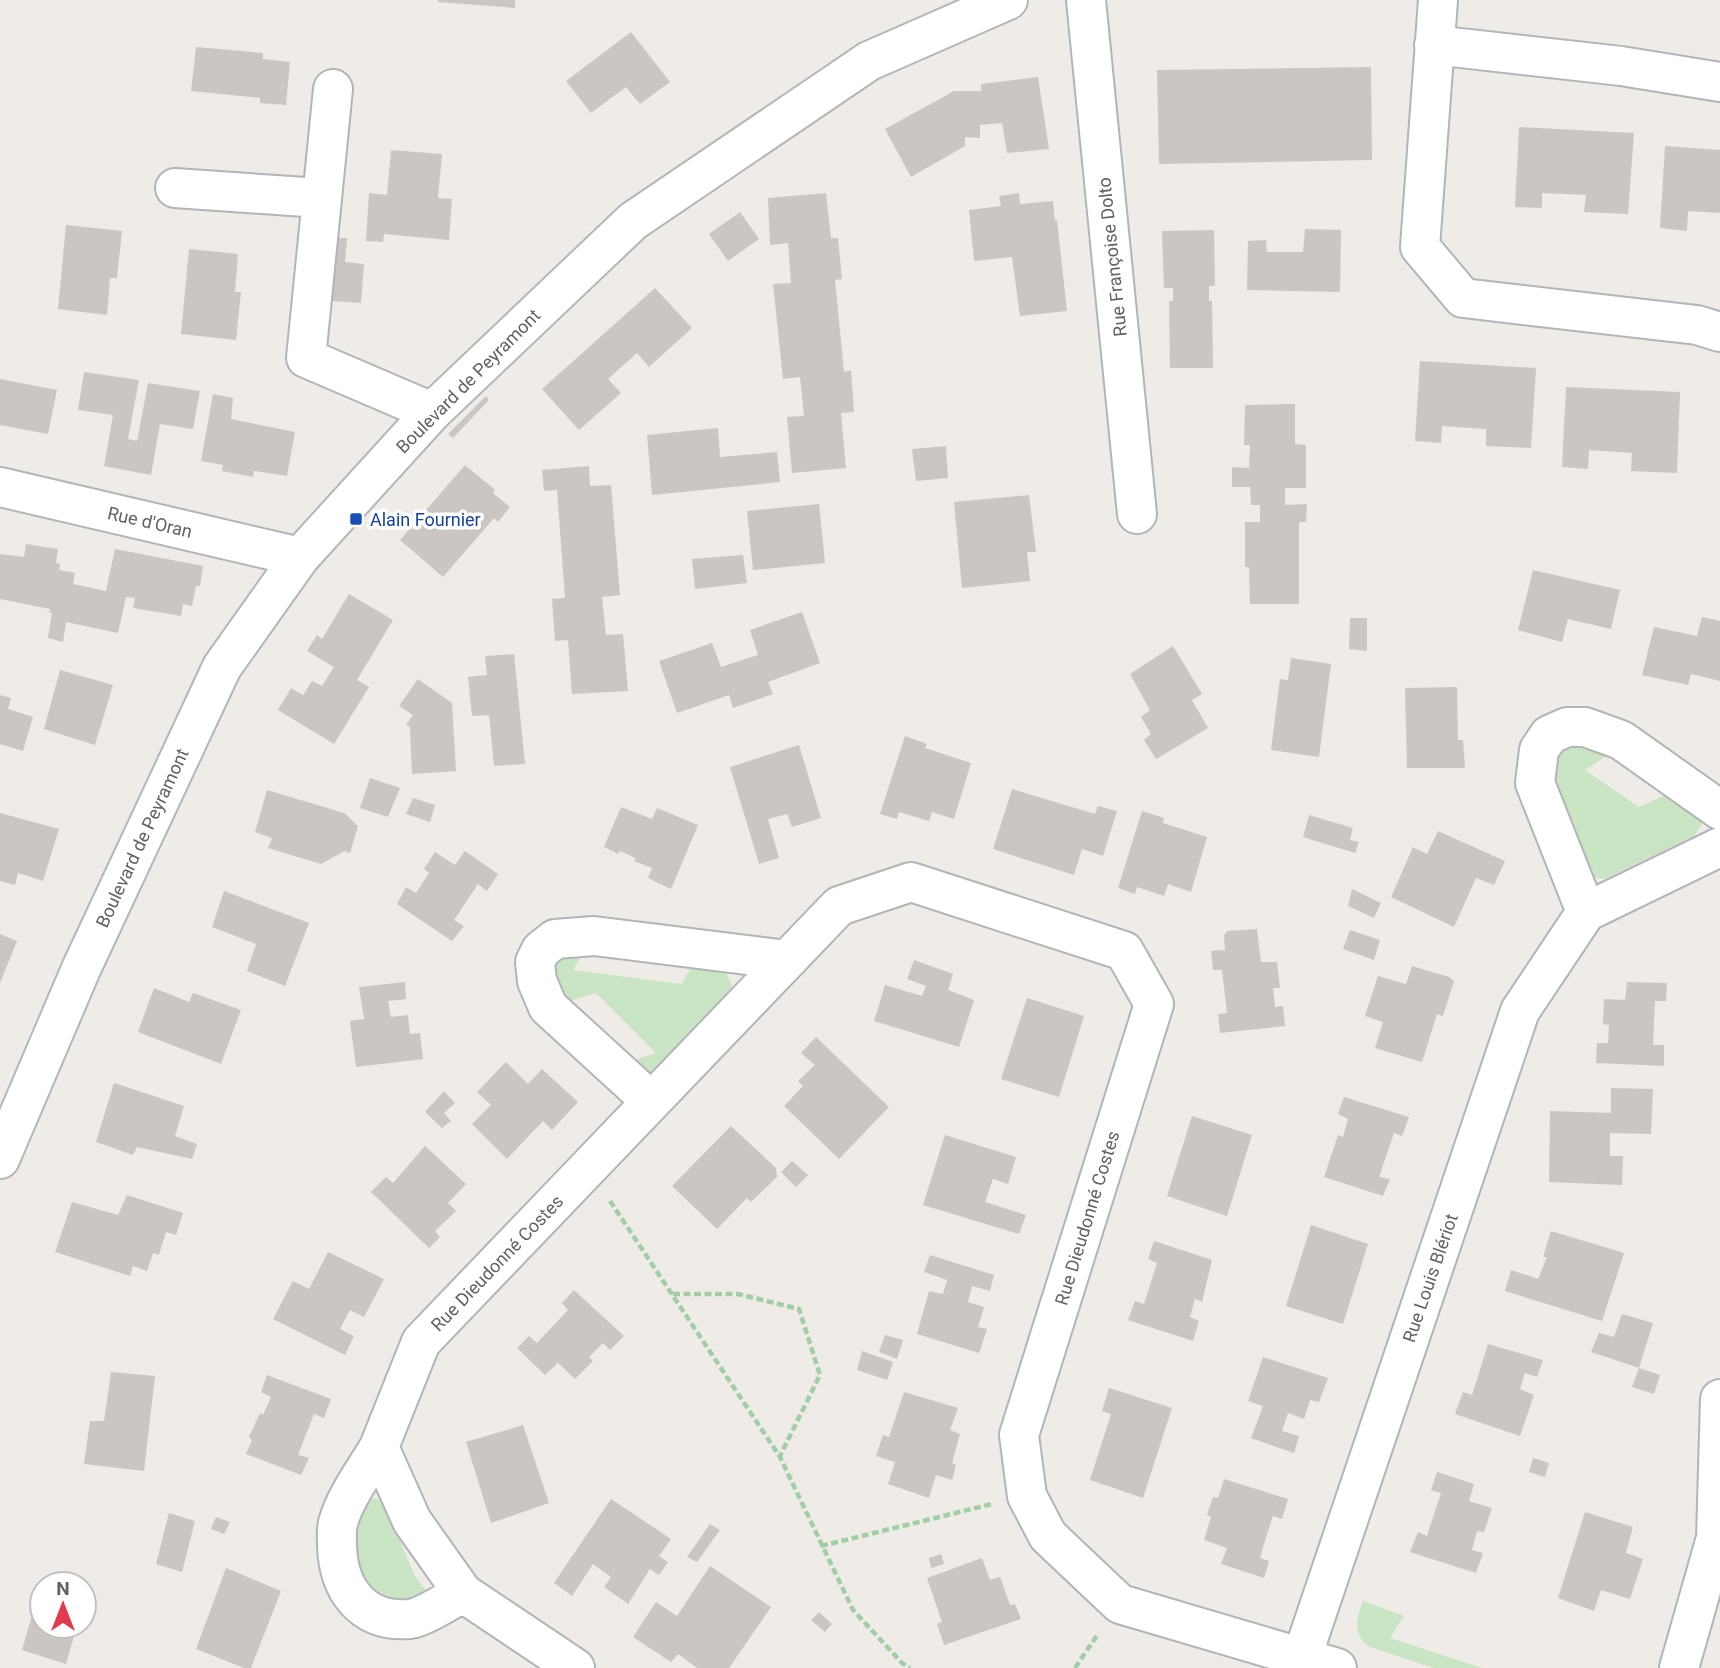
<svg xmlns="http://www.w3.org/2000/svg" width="1720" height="1668" font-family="Roboto,sans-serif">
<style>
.grass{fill:#cae5c4}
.building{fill:#cbc6c2}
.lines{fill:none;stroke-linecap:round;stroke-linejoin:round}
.street-casing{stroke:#b1b5b8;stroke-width:42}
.secondary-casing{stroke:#b2b7ba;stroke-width:42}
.path{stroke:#a2cea5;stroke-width:4.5;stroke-dasharray:7 3.5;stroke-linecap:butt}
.street{stroke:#fff;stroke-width:38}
.secondary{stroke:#fff;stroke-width:38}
.transit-dot{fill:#1a4fb4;stroke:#fff;stroke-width:2.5}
.labels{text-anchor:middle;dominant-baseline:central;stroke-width:7;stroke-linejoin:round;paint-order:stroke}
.street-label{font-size:18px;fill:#5e6366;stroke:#fff}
.transit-label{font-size:18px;fill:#164399;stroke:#fff;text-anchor:start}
</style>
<rect width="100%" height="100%" fill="#efebe6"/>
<path class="grass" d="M1575,740L1611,753L1585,770L1639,807L1670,793L1702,816V824L1694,836L1604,879L1589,877L1550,778L1558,750Z
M586,948L573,970L681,984L695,961L725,970L732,986L733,995L653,1076L628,1062L656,1053L596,993L567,1002L562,996L552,965L555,957Z
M371,1498L382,1500L390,1506L402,1546L415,1576L426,1591L424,1602L403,1608L359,1583L352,1539L362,1503Z
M1363,1601L1404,1616L1390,1638L1482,1668H1433L1370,1647C1352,1635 1356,1620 1363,1601Z"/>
<path class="building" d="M438,0H515V8L438,2Z
M631,32L670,82L640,104L626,87L591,113L566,81Z
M196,47L263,53V59L290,62L286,105L260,103V98L191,91Z
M1371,67L1372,160L1159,164L1157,70Z
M1038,77L1049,149L1007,153L1002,123L980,125V138L965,137V146L911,177L885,129L954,91H981V84Z
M1519,127L1634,133L1628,214L1584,212L1586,195L1542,193V208L1515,207Z
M1665,146L1720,150V213L1688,211L1687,231L1660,228Z
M391,150L442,154L438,198L452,199L449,240L384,234L383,242L366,241L369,193L387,195Z
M826,193L831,238H838L842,279L835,280L844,372L851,370L854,412L841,413L846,468L792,473L787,417L804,416L800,377L783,379L773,284L791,283L788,243L770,245L768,198Z
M1019,193L1020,204L1053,201L1055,221L1057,220L1067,311L1020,316L1012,257L974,261L969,210L1001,206L999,196Z
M740,212L759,239L728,261L709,234Z
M66,225L122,231L117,278H110L107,315L58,309Z
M1305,229L1341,230L1340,292L1247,290L1248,241L1266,240L1267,252H1303Z
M1214,230L1215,286H1209V301H1212L1213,368H1170L1169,301H1173V288H1164L1162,231Z
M337,238H347L345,262L364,264L361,303L332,301Z
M189,249L238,254L235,292H241L236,340L181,334Z
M655,288L692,328L649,367L637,353L608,379L621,393L579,430L542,389Z
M1420,361L1536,368L1531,448L1486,446V429L1442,426L1441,443L1415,441Z
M84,372L139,380L128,439L137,441L148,383L200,391L193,429L160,424L151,475L104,466L113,415L78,410Z
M0,379L57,390L48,434L0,425Z
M1566,387L1680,392L1677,473L1631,471L1632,453L1589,450L1588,469L1562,467Z
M213,394L233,398L231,419L295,432L287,476L254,471L253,477L222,471L223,465L201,461Z
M486,396L489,400L453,438L448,434Z
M1295,404V444L1306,445V488H1285V505L1307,504L1306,522H1299V604H1250L1249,567H1245V522H1260V505H1251L1250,487H1232V467L1249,468L1250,445H1244L1245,405Z
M718,428L720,457L777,452L780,482L652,495L647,435Z
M946,446L948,478L916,481L912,449Z
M465,465L495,490L493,493L510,507L498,522L494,518L443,577L400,540Z
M589,466L590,486L611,485L620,595L602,597L606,635L623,634L628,691L572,694L568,640L555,641L552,599L565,598L557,490L544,491L542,470Z
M1029,495L1036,552H1027L1030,581L962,588L954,502Z
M819,504L825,563L753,570L747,511Z
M26,544L58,549L56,563L60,564L59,570L75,573L73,584L106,591L115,549L203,566L200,586H196L192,606L183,604L181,616L133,608L135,598L126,597L118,633L66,622L63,642L48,638L52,613H49L50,609L0,599V554L24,557Z
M743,555L747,583L695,589L692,559Z
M1533,570L1620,590L1611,629L1568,619L1562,642L1518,630Z
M349,594L393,620L357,680L369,687L334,744L278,710L291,688L303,695L312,681L322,686L334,667L307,651L317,635L322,639Z
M802,612L820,663L768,682L773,694L733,708L729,695L677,713L659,661L712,643L721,667L758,655L750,630Z
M1702,617L1720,621V681L1691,674L1688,685L1642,675L1654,627L1697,636Z
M1350,618H1367V651L1349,649Z
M1173,646L1202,694L1192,700L1208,728L1156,759L1144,740L1151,734L1141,717L1150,710L1130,674Z
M514,654L525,764L494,766L489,715L472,716L468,677L487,675L485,656Z
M1291,658L1331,664L1319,757L1271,750L1280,679L1288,680Z
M60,670L113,685L95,745L44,729Z
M418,679L452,703L456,771L412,774L410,727L406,725L413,715L399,706Z
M1457,687L1458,740H1463L1465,768H1407L1405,688Z
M0,695L11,698L8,709L33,717L23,751L0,744Z
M905,736L927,744L925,748L971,763L954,819L932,812L929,821L899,812L897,819L880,814Z
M799,745L821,818L792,827L787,814L768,819L779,858L759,864L730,767Z
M370,778L400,788L388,817L360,808Z
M1012,789L1095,814L1098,806L1117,811L1103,856L1082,849L1074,875L993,849Z
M267,790L344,813L358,826L350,853L345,851L321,864L268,848L272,838L255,832Z
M413,798L435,805L430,822L406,814Z
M621,807L652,819L657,808L698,825L671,889L648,878L652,868L634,861L636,858L620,851L618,854L604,847Z
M1142,811L1164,818L1163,823L1207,837L1191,892L1168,884L1164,896L1137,887L1135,894L1118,888Z
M0,813L59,829L43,881L18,873L15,885L0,881Z
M1309,815L1353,828L1350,840L1359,842L1355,853L1303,837Z
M1438,831L1505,861L1494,885L1476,878L1454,927L1391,897L1413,847L1427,854Z
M465,851L498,874L487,891L478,884L454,920L464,926L452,941L397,904L406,887L416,893L429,873L424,869L435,852L455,865Z
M1352,889L1381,903L1374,918L1348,906Z
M224,891L309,923L285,986L247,971L256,944L212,927Z
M1257,929L1261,962H1277L1280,988H1273L1275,1007L1283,1006L1285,1026L1220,1033L1218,1014L1227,1013L1222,970H1213L1211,951L1225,950L1224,935L1228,931Z
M1350,930L1380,940L1374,960L1343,949Z
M0,934L17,941L0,983Z
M914,960L953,974L948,990L974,1000L959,1047L874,1021L885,985L922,996L926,986L907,979Z
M1412,966L1449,977L1454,981L1443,1016L1437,1014L1422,1062L1375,1048L1383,1022L1365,1016L1378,976L1406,984Z
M405,982L406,999L388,1001L391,1017L408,1015L410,1034L420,1033L423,1059L356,1067L350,1021L364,1019L359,987Z
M1627,982L1667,983L1666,1001H1655L1653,1045H1664V1066L1596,1063L1597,1043H1608L1609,1025L1603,1024L1604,999L1625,1000Z
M154,988L189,1002L193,993L241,1010L221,1064L138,1032Z
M1027,998L1084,1016L1059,1097L1001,1079Z
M816,1037L889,1107L839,1159L784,1106L803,1086L798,1081L815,1065L801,1053Z
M506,1062L528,1084L542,1069L578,1102L552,1130L543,1121L507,1159L472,1124L491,1105L477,1092Z
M114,1083L184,1106L175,1136L197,1144L192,1159L137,1147L133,1155L96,1142Z
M1611,1088L1653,1089L1651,1134L1610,1133V1156H1623L1622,1185L1549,1182L1550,1111L1611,1113Z
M444,1091L455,1103L444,1113L451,1121L442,1128L425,1112Z
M1344,1097L1409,1117L1402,1136L1394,1133L1379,1177L1390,1179L1383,1196L1324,1177L1338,1135L1343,1137L1348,1119L1338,1114Z
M1192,1116L1252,1135L1227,1216L1167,1196Z
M731,1126L776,1168L777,1177L751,1202L747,1198L717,1229L672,1186Z
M945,1135L1016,1157L1008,1184L993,1179L985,1202L1026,1215L1019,1234L923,1205Z
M425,1146L466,1184L448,1203L456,1211L435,1231L440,1237L429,1248L371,1192L386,1177L393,1183Z
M792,1161L808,1175L796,1187L781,1172Z
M127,1195L183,1213L176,1235L166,1232L159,1255L153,1253L147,1271L133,1266L130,1276L55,1252L72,1202L118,1215Z
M1311,1225L1368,1244L1343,1324L1286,1306Z
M1551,1231L1624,1253L1602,1321L1505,1291L1511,1270L1538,1279L1547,1257H1543Z
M1154,1241L1212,1260L1202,1302L1195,1299L1190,1317L1199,1321L1193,1341L1128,1320L1135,1301L1144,1304L1157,1263L1148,1259Z
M328,1252L384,1279L364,1317L350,1310L340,1329L354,1336L345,1355L273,1319L293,1281L309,1289Z
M930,1255L994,1275L990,1291L972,1286L968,1302L984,1307L978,1327L987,1329L979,1353L917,1334L929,1291L943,1294L947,1280L924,1272Z
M574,1290L624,1336L610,1350L603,1343L589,1357L593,1361L575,1379L558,1363L545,1375L517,1348L529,1336L537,1343L568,1310L562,1303Z
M1622,1314L1653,1323L1639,1368L1591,1352L1599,1333L1614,1337Z
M885,1335L903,1340L897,1359L879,1352Z
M1488,1344L1543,1360L1537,1377L1525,1373L1520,1389L1534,1395L1520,1436L1455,1414L1463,1392L1472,1395Z
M862,1351L893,1362L887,1380L857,1370Z
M1263,1357L1328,1378L1319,1402L1310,1400L1304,1419L1288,1413L1282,1431L1299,1436L1294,1453L1251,1438L1263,1406L1248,1401Z
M1639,1368L1660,1375L1654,1394L1632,1387Z
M111,1372L155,1376L144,1471L84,1464L90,1421H104Z
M267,1375L331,1399L324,1418L314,1414L298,1455L309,1458L301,1475L246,1454L252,1440L249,1437L260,1413L263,1415L271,1397L261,1392Z
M1109,1388L1172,1408L1143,1498L1090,1480L1111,1414L1102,1411Z
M904,1392L958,1408L950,1430L960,1434L952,1463L956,1465L952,1480L936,1475L929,1498L888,1484L895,1462L876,1456L883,1435L889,1437Z
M523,1425L549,1503L491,1523L466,1442Z
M1533,1458L1549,1463L1545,1477L1529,1472Z
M1437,1472L1474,1484L1469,1501L1492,1508L1484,1532L1477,1531L1472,1550L1483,1553L1476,1573L1410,1552L1418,1532L1427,1536L1441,1493L1431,1490Z
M1224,1479L1288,1499L1282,1519L1273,1516L1267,1534L1260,1558L1269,1561L1264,1578L1221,1564L1227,1548L1204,1540L1211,1517L1207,1515L1213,1497L1218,1498Z
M611,1499L671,1539L659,1556L668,1562L659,1575L650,1569L628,1604L604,1587L611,1577L593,1564L572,1596L554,1583Z
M1585,1512L1633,1527L1626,1553L1643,1559L1630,1599L1601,1590L1594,1611L1558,1598Z
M169,1513L195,1521L182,1572L156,1564Z
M216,1517L230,1522L224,1534L211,1529Z
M710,1524L720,1530L697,1562L687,1557Z
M941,1554L944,1564L931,1568L929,1558Z
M982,1558L990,1580L1000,1577L1010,1605L1015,1604L1021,1619L944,1645L937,1624L942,1622L927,1578Z
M710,1566L771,1607L729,1668H697L678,1654L671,1662L633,1637L656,1602L677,1616Z
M226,1568L281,1591L251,1668H244L196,1649Z
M41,1584L42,1626H77L66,1664L22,1650Z
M819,1612L832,1624L825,1632L811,1620Z"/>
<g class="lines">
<g class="street-casing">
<path id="street" d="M1086,0L1137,514
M1438,0L1420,247L1463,298L1697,325L1720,332
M1434,45L1621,66L1720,82
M333,89L306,358L432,412
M175,188L320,198
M0,487L300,557
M1586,912L1535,783L1539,750L1549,735L1567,727H1585L1621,740L1720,810
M651,1101L548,1007L537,981L535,962L541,950L555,939L594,936L787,960
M379,1447C365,1471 345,1497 338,1523C336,1530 337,1538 337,1545C338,1589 362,1623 410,1619C424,1617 449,1600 463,1593
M1302,1657L1520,1011L1586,912L1720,847
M575,1668L463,1593L412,1521L379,1447L421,1342L839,906L911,882L1124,951L1154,1004L1019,1435L1027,1496L1048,1536L1120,1604L1337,1668
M1679,1668L1716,1538L1720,1399"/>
</g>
<g class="secondary-casing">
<path id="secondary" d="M0,1159L81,969L222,667L300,557L432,412L633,221L869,61L1008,0"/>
</g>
<path class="path" d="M610,1201L780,1457L853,1610L902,1663L910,1668
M673,1294H738L799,1309L820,1375L780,1456
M821,1546L992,1504
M1075,1668L1098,1634"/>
<use href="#street" class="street"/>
<use href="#secondary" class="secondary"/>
</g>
<rect class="transit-dot" x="349" y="512" width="14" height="14" rx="3.5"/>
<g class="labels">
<g class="street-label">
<text transform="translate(1112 257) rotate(-96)">Rue Françoise Dolto</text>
<text transform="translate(468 381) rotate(-45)">Boulevard de Peyramont</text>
<text transform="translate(150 522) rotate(13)">Rue d'Oran</text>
<text transform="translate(142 838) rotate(-65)">Boulevard de Peyramont</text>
<text transform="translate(1087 1218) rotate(-73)">Rue Dieudonné Costes</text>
<text transform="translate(497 1263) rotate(-46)">Rue Dieudonné Costes</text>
<text transform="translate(1430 1278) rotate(-71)">Rue Louis Blériot</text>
</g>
<g class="transit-label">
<text x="370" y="519">Alain Fournier</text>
</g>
</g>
<g transform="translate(63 1605)"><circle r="33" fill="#ffffff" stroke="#bfc1c2" stroke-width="2"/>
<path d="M0-5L12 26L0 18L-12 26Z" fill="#e13a4d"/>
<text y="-10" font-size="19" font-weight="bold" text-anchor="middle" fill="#5e6366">N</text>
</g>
</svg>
